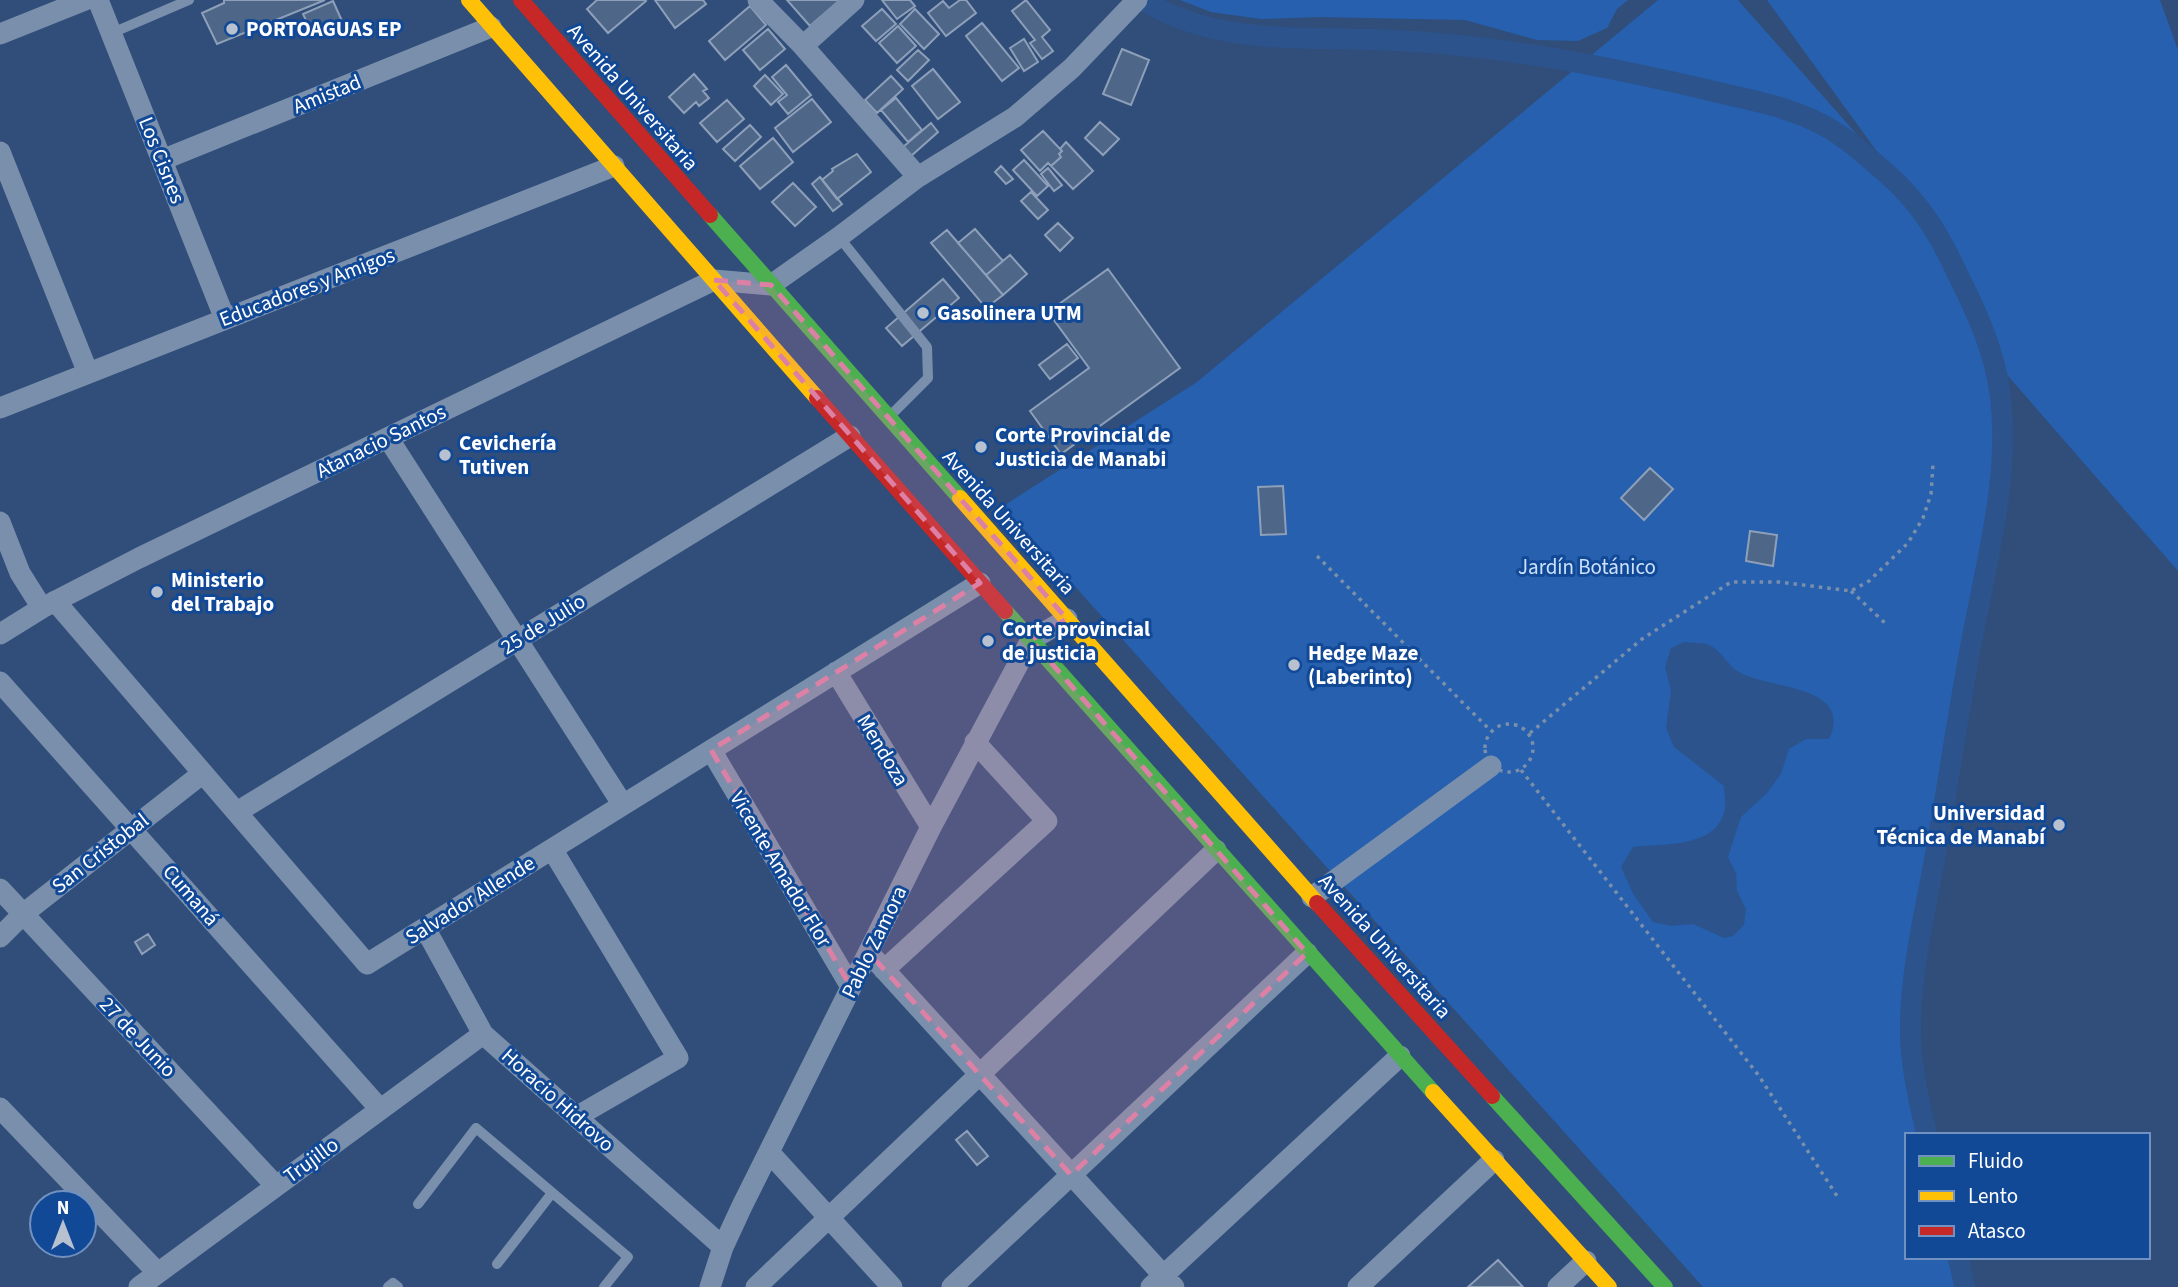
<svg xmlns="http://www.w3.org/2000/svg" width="2178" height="1287" font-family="'Source Sans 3',sans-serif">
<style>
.green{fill:#2660ae}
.water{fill:#2c538c}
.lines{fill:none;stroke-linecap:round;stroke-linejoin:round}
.canal{stroke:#2c538c;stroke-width:21}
.building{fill:#4e6688;stroke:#8ea0b9;stroke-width:2}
.path{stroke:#7a8fab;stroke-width:3.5;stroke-dasharray:3.5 5;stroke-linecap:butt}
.lane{stroke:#7a8fab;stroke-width:10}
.street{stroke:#7a8fab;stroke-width:21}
.fast{stroke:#4caf50;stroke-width:16}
.slow{stroke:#ffc107;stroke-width:16}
.jam{stroke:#c62828;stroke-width:16}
.marked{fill:#dd80a5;fill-opacity:0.2;stroke:#dd80a5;stroke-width:5;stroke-dasharray:14 9;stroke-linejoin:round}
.poi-dot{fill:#b7c1d0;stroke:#124997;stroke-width:2.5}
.labels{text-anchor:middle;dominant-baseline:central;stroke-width:6;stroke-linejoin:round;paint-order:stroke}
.poi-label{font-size:21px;font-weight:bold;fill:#fff;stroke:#124997;text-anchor:start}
.street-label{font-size:21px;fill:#fff;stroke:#124997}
.park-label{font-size:21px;fill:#cbe1fd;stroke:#124997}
</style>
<rect width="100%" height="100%" fill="#304e79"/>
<path class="green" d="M1180,0H1628L1617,9L1607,28L1578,41L1537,40L1465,20L1320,17L1261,19L1211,12Z
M1658,0H1738L1899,182L1767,0H2160L2178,50V571L1994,360L2003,423L1995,512L1962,690L1913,988L1912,1050L1927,1135H1907V1257H1958L1965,1287H1703L1003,506L1197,382Z"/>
<path class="water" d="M1684,642C1692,643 1704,642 1711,646C1722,652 1728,666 1739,672C1766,689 1855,684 1829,739H1806L1789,749L1781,774L1767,793L1741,817L1728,857L1736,873L1737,891L1746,909L1744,925L1733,936L1724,938L1693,924L1671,926L1653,922L1633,894L1621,867L1633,847C1664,843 1718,849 1725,808C1726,801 1724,792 1724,786L1674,747L1666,728L1671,690L1665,667L1671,648Z"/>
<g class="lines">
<path class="canal" d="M1143,0C1215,46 1304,36 1386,40C1493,44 1600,65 1704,89C1744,99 1786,105 1823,125C1846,137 1868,157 1887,174C1920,202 1940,236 1958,275C1977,313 1994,350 2000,393C2010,466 1991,543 1977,614C1962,687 1952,761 1939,834C1928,904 1907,976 1911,1047C1913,1076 1920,1106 1927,1135
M1958,1257L1965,1287"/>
</g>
<path class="building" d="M224,0H325L217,44L202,13L224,3Z
M597,0H645L646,1L608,33L587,9Z
M655,0H703L706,4L675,28Z
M787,0H840L810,26Z
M882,0H910L915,6L897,19Z
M960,0H966L976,13L946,36L928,13L943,1L949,8Z
M1026,0L1050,30L1042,37L1053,51L1042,59L1030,43L1035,40L1012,11Z
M333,1L342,21L312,33L303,14Z
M750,6L766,25L725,60L709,41Z
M882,9L896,24L876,41L862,26Z
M915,9L939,34L924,49L900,24Z
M982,23L1019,68L1002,81L966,36Z
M898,26L916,46L897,63L879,43Z
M768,29L785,49L760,70L743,50Z
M1024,39L1038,62L1024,71L1010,48Z
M1122,49L1149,60L1131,105L1103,94Z
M918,50L929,60L908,81L897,70Z
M786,65L811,95L788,114L778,102L787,95L772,77Z
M933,69L960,102L938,119L912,86Z
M694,74L707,89L703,91L709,98L699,106L696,102L684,113L669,97Z
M765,75L783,94L771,105L754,86Z
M891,76L903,89L877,113L865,100Z
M896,98L922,130L908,142L881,110Z
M812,99L831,122L793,152L775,128Z
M727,100L744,119L717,142L700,123Z
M1100,122L1119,139L1103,155L1085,138Z
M931,123L938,132L911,156L903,147Z
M750,125L761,137L735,161L723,149Z
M1043,131L1062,151L1059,154L1061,157L1051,166L1048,163L1040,171L1021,150Z
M773,138L793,162L760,189L740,166Z
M1066,142L1093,171L1073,189L1051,166L1061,157L1059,154L1062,151L1060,149Z
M857,154L871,172L837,199L822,180L833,171L832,169Z
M1024,160L1048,186L1037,196L1013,170Z
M1001,166L1013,179L1006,184L995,172Z
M1048,168L1062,185L1054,191L1041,174Z
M820,177L842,204L833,211L812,184Z
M793,183L816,207L795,226L772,202Z
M1031,192L1048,210L1038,219L1021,201Z
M1058,223L1073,238L1060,251L1045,235Z
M975,229L1003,261L986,275L958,243Z
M947,230L1003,295L986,308L931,243Z
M1010,255L1027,274L1003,295L986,275Z
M1108,269L1180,368L1061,454L1030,411L1089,368L1048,312Z
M943,279L959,298L902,346L886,328Z
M1067,344L1078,358L1050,379L1039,365Z
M1650,468L1673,489L1644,520L1621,498Z
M1283,486L1286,534L1261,535L1258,487Z
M1750,531L1777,535L1773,566L1746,561Z
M148,934L155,945L142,954L135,942Z
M967,1131L988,1156L977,1165L956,1140Z
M1498,1260L1523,1287H1468Z"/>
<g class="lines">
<path class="path" d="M1317,556L1490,730
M1851,591L1886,624
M1485 748a24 24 0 1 1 48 0a24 24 0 1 1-48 0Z
M1530,733L1642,639L1731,582H1779L1851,591L1869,581L1908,543L1923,518L1931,494L1933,464
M1521,770L1759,1076L1837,1196"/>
<path class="lane" d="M112,33L189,0
M839,237L927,347L928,378L890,416
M418,1204L476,1128L628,1257L604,1287
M497,1264L552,1193
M388,1287L393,1283L398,1287"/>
<path class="street" d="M98,0L225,319
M758,0L803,46L918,177
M0,34L85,0
M803,46L854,0
M0,152L88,373
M162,160L491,27
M0,408L614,166
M388,438L623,805
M0,522L20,573L42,608
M55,601L367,964L980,583
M0,634L42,608L139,558L714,280L771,285L839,237L918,177L1015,117L1072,68L1137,0
M836,672L931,827
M0,682L380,1109
M711,750L851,987
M237,812L850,436
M552,849L678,1058L576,1117
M0,889L276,1186
M1312,897L1491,766
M425,928L483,1034L723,1247
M0,937L23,914L203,773
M869,953L1174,1287
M884,970L1047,821L975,742
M0,1108L158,1273
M769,1152L892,1287
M139,1287L483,1034
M710,1287L723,1247L742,1206L931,827L1031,640L1067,619
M756,1287L1216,850
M952,1287L1307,953
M1151,1287L1400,1056
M1358,1287L1494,1160
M1558,1287L1586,1261"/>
<path class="fast" d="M710,215L960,498
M1005,611L1433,1092
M1492,1096L1665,1287"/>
<path class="slow" d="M469,0L817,398
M960,498L1317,903
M1433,1092L1609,1287"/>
<path class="jam" d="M521,0L710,215
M817,398L1005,611
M1317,903L1492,1096"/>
</g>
<path class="marked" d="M714,280L771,285L1067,619L1031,640L1307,953L1071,1175L869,953L851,987L711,750L980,583Z"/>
<g class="poi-dot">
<circle cx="232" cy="29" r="7"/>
<circle cx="923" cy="313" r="7"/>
<circle cx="981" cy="447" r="7"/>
<circle cx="445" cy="455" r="7"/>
<circle cx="157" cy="592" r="7"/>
<circle cx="988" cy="641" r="7"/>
<circle cx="1294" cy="665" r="7"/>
<circle cx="2059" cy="825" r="7"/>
</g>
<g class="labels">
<g class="poi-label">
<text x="246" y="29">PORTOAGUAS EP</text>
<text x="937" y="313">Gasolinera UTM</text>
<text x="995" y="435">Corte Provincial de<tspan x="995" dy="24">Justicia de Manabi</tspan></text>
<text x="459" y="443">Cevichería<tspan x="459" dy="24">Tutiven</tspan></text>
<text x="171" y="580">Ministerio<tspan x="171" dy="24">del Trabajo</tspan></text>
<text x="1002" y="629">Corte provincial<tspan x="1002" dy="24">de justicia</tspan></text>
<text x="1308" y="653">Hedge Maze<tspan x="1308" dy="24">(Laberinto)</tspan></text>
<text x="2045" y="813" text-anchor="end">Universidad<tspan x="2045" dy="24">Técnica de Manabí</tspan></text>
</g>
<g class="street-label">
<text transform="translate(327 94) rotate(-22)">Amistad</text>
<text transform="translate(633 97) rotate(49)">Avenida Universitaria</text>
<text transform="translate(162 160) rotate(68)">Los Cisnes</text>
<text transform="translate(307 287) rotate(-21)">Educadores y Amigos</text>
<text transform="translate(381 441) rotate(-26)">Atanacio Santos</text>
<text transform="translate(1009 522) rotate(48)">Avenida Universitaria</text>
<text transform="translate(543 624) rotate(-32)">25 de Julio</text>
<text transform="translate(883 750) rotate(59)">Mendoza</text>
<text transform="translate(100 853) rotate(-38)">San Cristobal</text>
<text transform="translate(781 869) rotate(59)">Vicente Amador Flor</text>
<text transform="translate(191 895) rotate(49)">Cumaná</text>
<text transform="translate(470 900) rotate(-32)">Salvador Allende</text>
<text transform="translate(874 942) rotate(-64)">Pablo Zamora</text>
<text transform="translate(1385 946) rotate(48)">Avenida Universitaria</text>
<text transform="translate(138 1037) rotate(47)">27 de Junio</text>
<text transform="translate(558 1100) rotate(42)">Horacio Hidrovo</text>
<text transform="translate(311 1160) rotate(-36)">Trujillo</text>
</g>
<g class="park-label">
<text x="1587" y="567">Jardín Botánico</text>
</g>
</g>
<rect x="1905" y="1133" width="245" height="126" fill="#124997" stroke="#7192c1" stroke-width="2"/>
<rect x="1919" y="1156" width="35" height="10" fill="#4caf50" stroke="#7192c1" stroke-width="2"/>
<text x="1968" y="1168" font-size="21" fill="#ffffff">Fluido</text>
<rect x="1919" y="1191" width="35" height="10" fill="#ffc107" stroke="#7192c1" stroke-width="2"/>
<text x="1968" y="1203" font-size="21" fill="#ffffff">Lento</text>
<rect x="1919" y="1226" width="35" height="10" fill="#c62828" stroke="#7192c1" stroke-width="2"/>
<text x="1968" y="1238" font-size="21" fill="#ffffff">Atasco</text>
<g transform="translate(63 1224)"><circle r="33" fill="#124997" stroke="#7192c1" stroke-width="2"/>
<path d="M0-5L12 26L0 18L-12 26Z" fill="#b7c1d0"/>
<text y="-10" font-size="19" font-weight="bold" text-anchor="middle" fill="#ffffff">N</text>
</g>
</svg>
